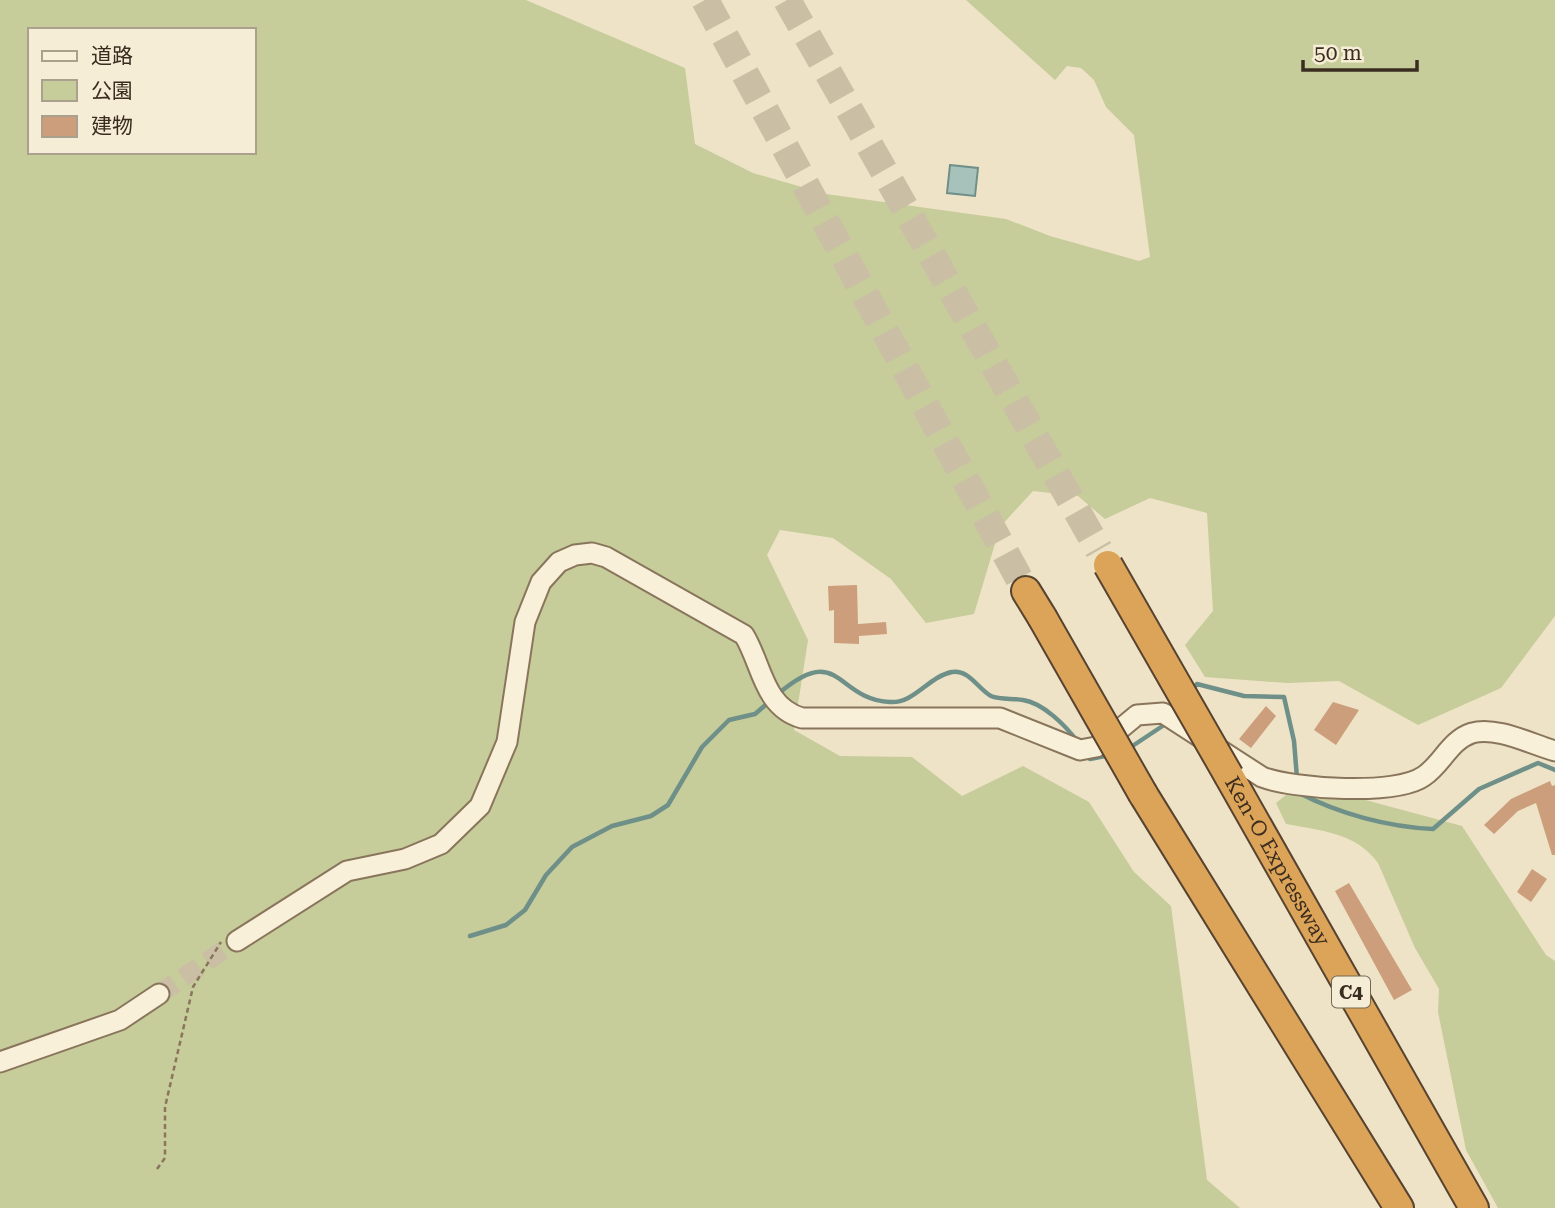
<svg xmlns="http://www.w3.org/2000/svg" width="1555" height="1208" font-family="'Roboto Serif','Noto Sans JP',serif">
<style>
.green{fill:#c6cc9a;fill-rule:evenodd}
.water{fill:#a7c2ba;stroke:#6e9088;stroke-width:2}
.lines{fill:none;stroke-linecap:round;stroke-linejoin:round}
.stream{stroke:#6e9088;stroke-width:4.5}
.building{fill:#cc9e7c}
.minor-tunnel{stroke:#cabea5;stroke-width:19;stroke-dasharray:19 10;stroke-linecap:butt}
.highway-tunnel{stroke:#cabea5;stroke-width:28;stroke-dasharray:28 14;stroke-linecap:butt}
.minor-casing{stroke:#89755c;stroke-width:23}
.highway-casing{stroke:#574330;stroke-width:32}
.path{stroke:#89755c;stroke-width:2.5;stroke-dasharray:5 3.5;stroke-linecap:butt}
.minor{stroke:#f9f0d9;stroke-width:19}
.highway{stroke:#dca458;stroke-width:28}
.highway-bridge-casing{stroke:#574330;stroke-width:32;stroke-linecap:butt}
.highway-bridge{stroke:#dca458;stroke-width:28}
.labels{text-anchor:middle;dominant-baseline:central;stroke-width:5;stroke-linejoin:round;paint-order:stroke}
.shield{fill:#f6edd6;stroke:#726656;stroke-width:2}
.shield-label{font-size:19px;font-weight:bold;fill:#3a2c1f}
.street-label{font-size:21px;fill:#3a2c1f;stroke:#f6edd6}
</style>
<rect width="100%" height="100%" fill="#eee3c6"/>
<path class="green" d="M0,0H526L685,68L695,144L753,173L826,194L1006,219L1050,236L1139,261L1150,257L1134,135L1106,107L1094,80L1081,68L1067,66L1055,80L966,0H1555V616L1501,688L1418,725L1339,681L1287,683L1205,677L1185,645L1213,611L1207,513L1150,498L1105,519L1078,496L1033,491L1000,527L974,614L926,623L891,579L833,538L780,530L767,555L808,640L794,730L840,756L912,757L962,796L1023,766L1089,802L1134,872L1171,906L1207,1180L1240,1208H0ZM30,30H254V152H30Z
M1286,795L1358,798L1462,826L1546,955L1555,961V1208H1498L1466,1150L1438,1012L1439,989L1415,948L1378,863C1357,833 1319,830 1286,824L1276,803Z"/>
<path class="water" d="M950,165L978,168L975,196L947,193Z"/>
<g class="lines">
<path class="stream" d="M1191,691L1197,684L1244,696L1284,697L1294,741L1297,778
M778,694C840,641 835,699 890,702C914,704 929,676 952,672C969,669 978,689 991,696C1000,700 1013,698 1023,700C1043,703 1065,725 1077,741
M1128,749L1167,723
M1087,754L1090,759L1110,755
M1299,793C1340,814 1388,827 1433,829L1479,789L1538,763L1555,770
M470,936L506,925L525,910L546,875L572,847L612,826L651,816L668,805L702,747L729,720L755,714L769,702"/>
</g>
<path class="building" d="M857,585L858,624L886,622L887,634L859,636V644L834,643V610L829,611L828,586Z
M1333,702L1359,710L1336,745L1314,730Z
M1266,706L1276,716L1251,748L1239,739Z
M1550,781L1552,786L1555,785V855H1552L1536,803L1518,811L1494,834L1484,825L1511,799Z
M1532,869L1547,879L1531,902L1517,892Z
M1349,883L1412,990L1394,1000L1335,891Z"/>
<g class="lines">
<path class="minor-tunnel" d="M159,994L237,941"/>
<path class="highway-tunnel" d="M705,0L1026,591
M787,0L1099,550"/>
<g class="minor-casing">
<path id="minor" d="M237,941L347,871L405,859L441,844L480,806L507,742L525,622L541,582L559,562L575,555L592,553L606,557L744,635C762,664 763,707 802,718H1000L1080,750L1096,747L1108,739L1137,715L1163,713L1262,777C1293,789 1397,796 1424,776C1442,764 1450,740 1472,733C1496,726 1531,744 1555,751
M0,1062L120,1020L159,994"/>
</g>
<g class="highway-casing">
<g id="highway">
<path d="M1026,591L1042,617"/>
<path id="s1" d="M1229,776L1474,1208"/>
<path d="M1143,794L1399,1208"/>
</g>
</g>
<path class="path" d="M157,1169L165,1158V1107L193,987L221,942"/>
<use href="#minor" class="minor"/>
<use href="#highway" class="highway"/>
<g class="highway-bridge-casing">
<path id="highway-bridge" d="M1108,565L1229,776
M1042,617L1143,794"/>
</g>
<use href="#highway-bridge" class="highway-bridge"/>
</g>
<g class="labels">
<rect class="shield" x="1332" y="976.5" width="38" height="31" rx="5"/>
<g class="shield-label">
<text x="1351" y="992">C4</text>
</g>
<g class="street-label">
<text stroke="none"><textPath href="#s1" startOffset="98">Ken-O Expressway</textPath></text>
</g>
</g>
<rect x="28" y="28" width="228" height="126" fill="#f6edd6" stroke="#aba08d" stroke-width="2"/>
<rect x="42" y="51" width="35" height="10" fill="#f9f0d9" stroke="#aba08d" stroke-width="2"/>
<text x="91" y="63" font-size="21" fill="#3a2c1f">道路</text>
<rect x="42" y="80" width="35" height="21" fill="#c6cc9a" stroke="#aba08d" stroke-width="2"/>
<text x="91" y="98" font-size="21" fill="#3a2c1f">公園</text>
<rect x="42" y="116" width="35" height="21" fill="#cc9e7c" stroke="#aba08d" stroke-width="2"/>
<text x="91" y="133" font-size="21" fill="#3a2c1f">建物</text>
<path d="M1303 60v10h114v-10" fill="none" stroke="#3a2c1f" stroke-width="3.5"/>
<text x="1314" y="60" font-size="21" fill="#3a2c1f" stroke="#f6edd6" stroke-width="5" paint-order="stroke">50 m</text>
</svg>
